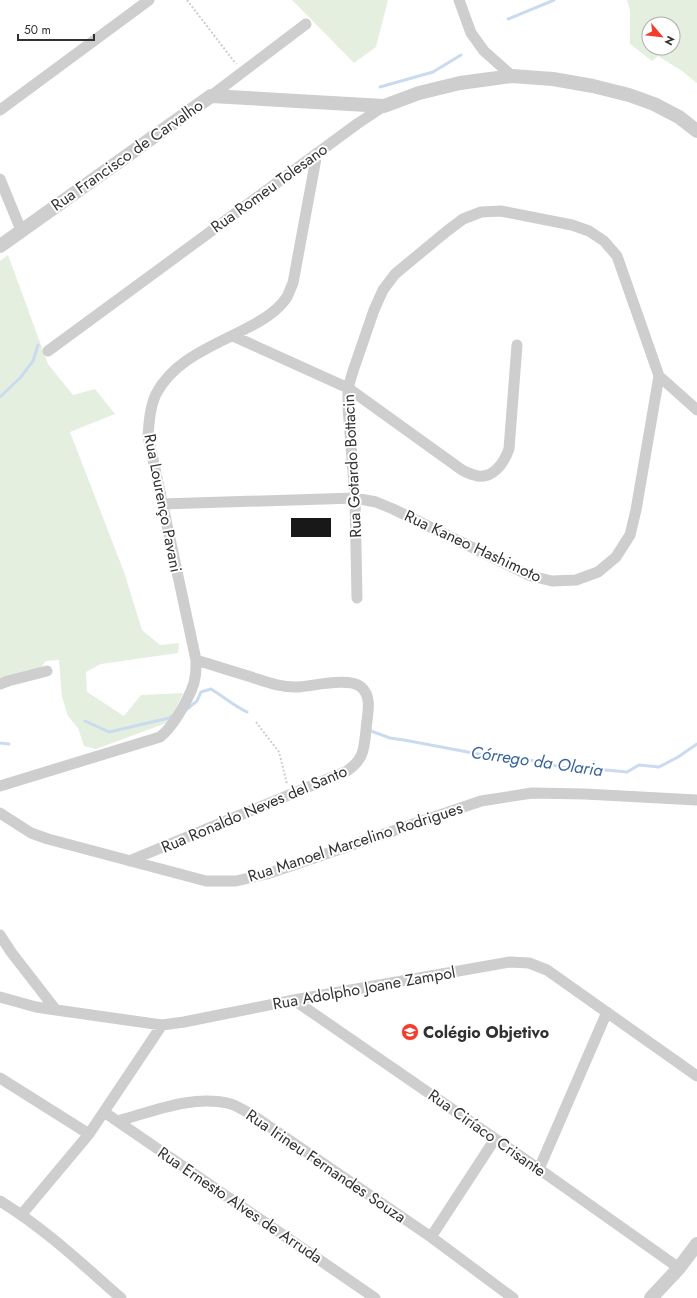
<svg xmlns="http://www.w3.org/2000/svg" width="697" height="1298" font-family="Jost,sans-serif">
<style>
.green{fill:#e5efdf;fill-rule:evenodd}
.lines{fill:none;stroke-linecap:round;stroke-linejoin:round}
.stream{stroke:#cadbef;stroke-width:3}
.building{fill:#181818}
.path{stroke:#cecece;stroke-width:2;stroke-dasharray:2 2;stroke-linecap:butt}
.minor{stroke:#cecece;stroke-width:11}
.tertiary{stroke:#cecece;stroke-width:14}
.labels{text-anchor:middle;dominant-baseline:central;stroke-width:4;stroke-linejoin:round;paint-order:stroke}
.street-label{font-size:16px;fill:#313131;stroke:#fff}
.poi-label{font-size:16px;font-weight:bold;fill:#313131;stroke:#fff;text-anchor:start}
.water-label{font-size:17px;font-style:italic;fill:#38649b;stroke:#fff}
</style>
<rect width="100%" height="100%" fill="#fff"/>
<path class="green" d="M292,0H388L376,47L354,63Z
M627,0H697V83L682,71L658,56L652,61L630,44V11ZM649,24H673V48H649Z
M8,255L48,364L73,395L95,389L115,414L70,432L124,572L142,630L160,645L179,643L178,653L101,664L86,672L87,692L124,716L141,695L183,693L169,722L96,749L84,746L78,728L68,716L62,697L59,660L46,661L39,670L0,681V261Z"/>
<g class="lines">
<path class="stream" d="M508,19L554,0
M380,87L433,72L461,55
M0,397L20,378L33,361L38,345
M186,710L197,701L201,692L211,689C224,697 234,706 247,712
M85,721L109,732L169,718L172,716
M371,731L390,738L404,740L489,756L525,759L570,769L606,770L627,772L639,765L659,767L678,757L697,744
M0,743L9,744"/>
</g>
<path class="building" d="M291,518H331V537H291Z"/>
<g class="lines">
<path class="path" d="M187,0L236,64
M256,722L279,752L287,784"/>
<path class="minor" d="M459,0L471,33L484,51L512,76
M211,96L306,24
M0,110L149,0
M0,179L21,230
M233,336L348,388L462,470C466,472 470,474 474,475C492,481 504,463 509,449L517,345
M48,351L357,124L384,106
M162,504L355,498L376,502L393,509L531,576L552,581L576,580L598,572L616,557L630,535L636,510L659,376
M357,598L355,498L348,407V388L353,371L374,310L383,290L395,274L447,231L463,219L481,212L501,211L572,225L589,231L604,241L617,256L659,376L697,410
M0,684L8,681L47,671
M0,786L160,737C172,728 185,705 191,691C196,681 196,670 196,660L148,436C149,422 150,407 156,394C175,358 216,345 249,327C263,320 278,311 287,297C289,293 291,287 293,283L317,153
M0,813L31,833L48,839L206,881H236L267,874L481,801L532,793L585,794L697,800
M129,861L347,771C364,759 364,749 366,730C367,715 373,697 361,687C349,677 314,686 298,687C281,688 264,681 248,676C231,671 213,665 196,660
M0,935L11,952L56,1010
M0,997L36,1007L56,1010L162,1025L184,1022L294,1000L510,962L529,963L547,970L697,1076
M294,1000L539,1169L679,1268
M0,1078L89,1134
M104,1112L375,1298
M118,1121C154,1111 194,1094 231,1104C238,1106 244,1111 251,1114L431,1237L513,1298
M539,1169L607,1012
M0,1201C44,1228 82,1264 121,1298
M22,1214L89,1134L162,1025
M431,1237L495,1139"/>
<path class="tertiary" d="M0,246L211,96L384,106L419,93L460,83L512,76L553,79L593,86L629,95L654,104L679,117L697,131
M651,1298L679,1268L697,1244"/>
</g>
<defs>
<g id="school-disc" transform="scale(0.9)"><circle r="9.5" fill="#f23d2a" stroke="#fff"/><path d="M0-5L7-2L0 1L-7-2ZM-4 1L0 2.5L4 1V4Q0 6-4 4Z" fill="#fff"/></g>
</defs>
<g fill-rule="evenodd">
<use href="#school-disc" x="410" y="1032"/>
</g>
<g class="labels">
<g class="street-label">
<text transform="translate(127 155) rotate(-35)">Rua Francisco de Carvalho</text>
<text transform="translate(269 188) rotate(-36)">Rua Romeu Tolesano</text>
<text transform="translate(352 466) rotate(-93)">Rua Gotardo Bottacin</text>
<text transform="translate(163 503) rotate(79)">Rua Lourenço Pavani</text>
<text transform="translate(473 546) rotate(25)">Rua Kaneo Hashimoto</text>
<text transform="translate(254 809) rotate(-23)">Rua Ronaldo Neves del Santo</text>
<text transform="translate(355 842) rotate(-18)">Rua Manoel Marcelino Rodrigues</text>
<text transform="translate(364 988) rotate(-10)">Rua Adolpho Joane Zampol</text>
<text transform="translate(487 1133) rotate(35)">Rua Ciríaco Crisante</text>
<text transform="translate(326 1166) rotate(34)">Rua Irineu Fernandes Souza</text>
<text transform="translate(240 1205) rotate(34)">Rua Ernesto Alves de Arruda</text>
</g>
<g class="poi-label">
<text x="423" y="1032">Colégio Objetivo</text>
</g>
<g class="water-label">
<text transform="translate(537 761) rotate(8)">Córrego da Olaria</text>
</g>
</g>
<g transform="translate(661 36) rotate(118)"><circle r="19" fill="#ffffff" stroke="#adadad"/>
<path d="M0-3L7 15L0 10L-7 15Z" fill="#f23d2a"/>
<text y="-6" font-size="11" font-weight="bold" text-anchor="middle" fill="#313131">N</text>
</g>
<path d="M18 34v6h76v-6" fill="none" stroke="#313131" stroke-width="2"/>
<text x="24" y="34" font-size="12" fill="#313131" stroke="#ffffff" stroke-width="3" paint-order="stroke">50 m</text>
</svg>
